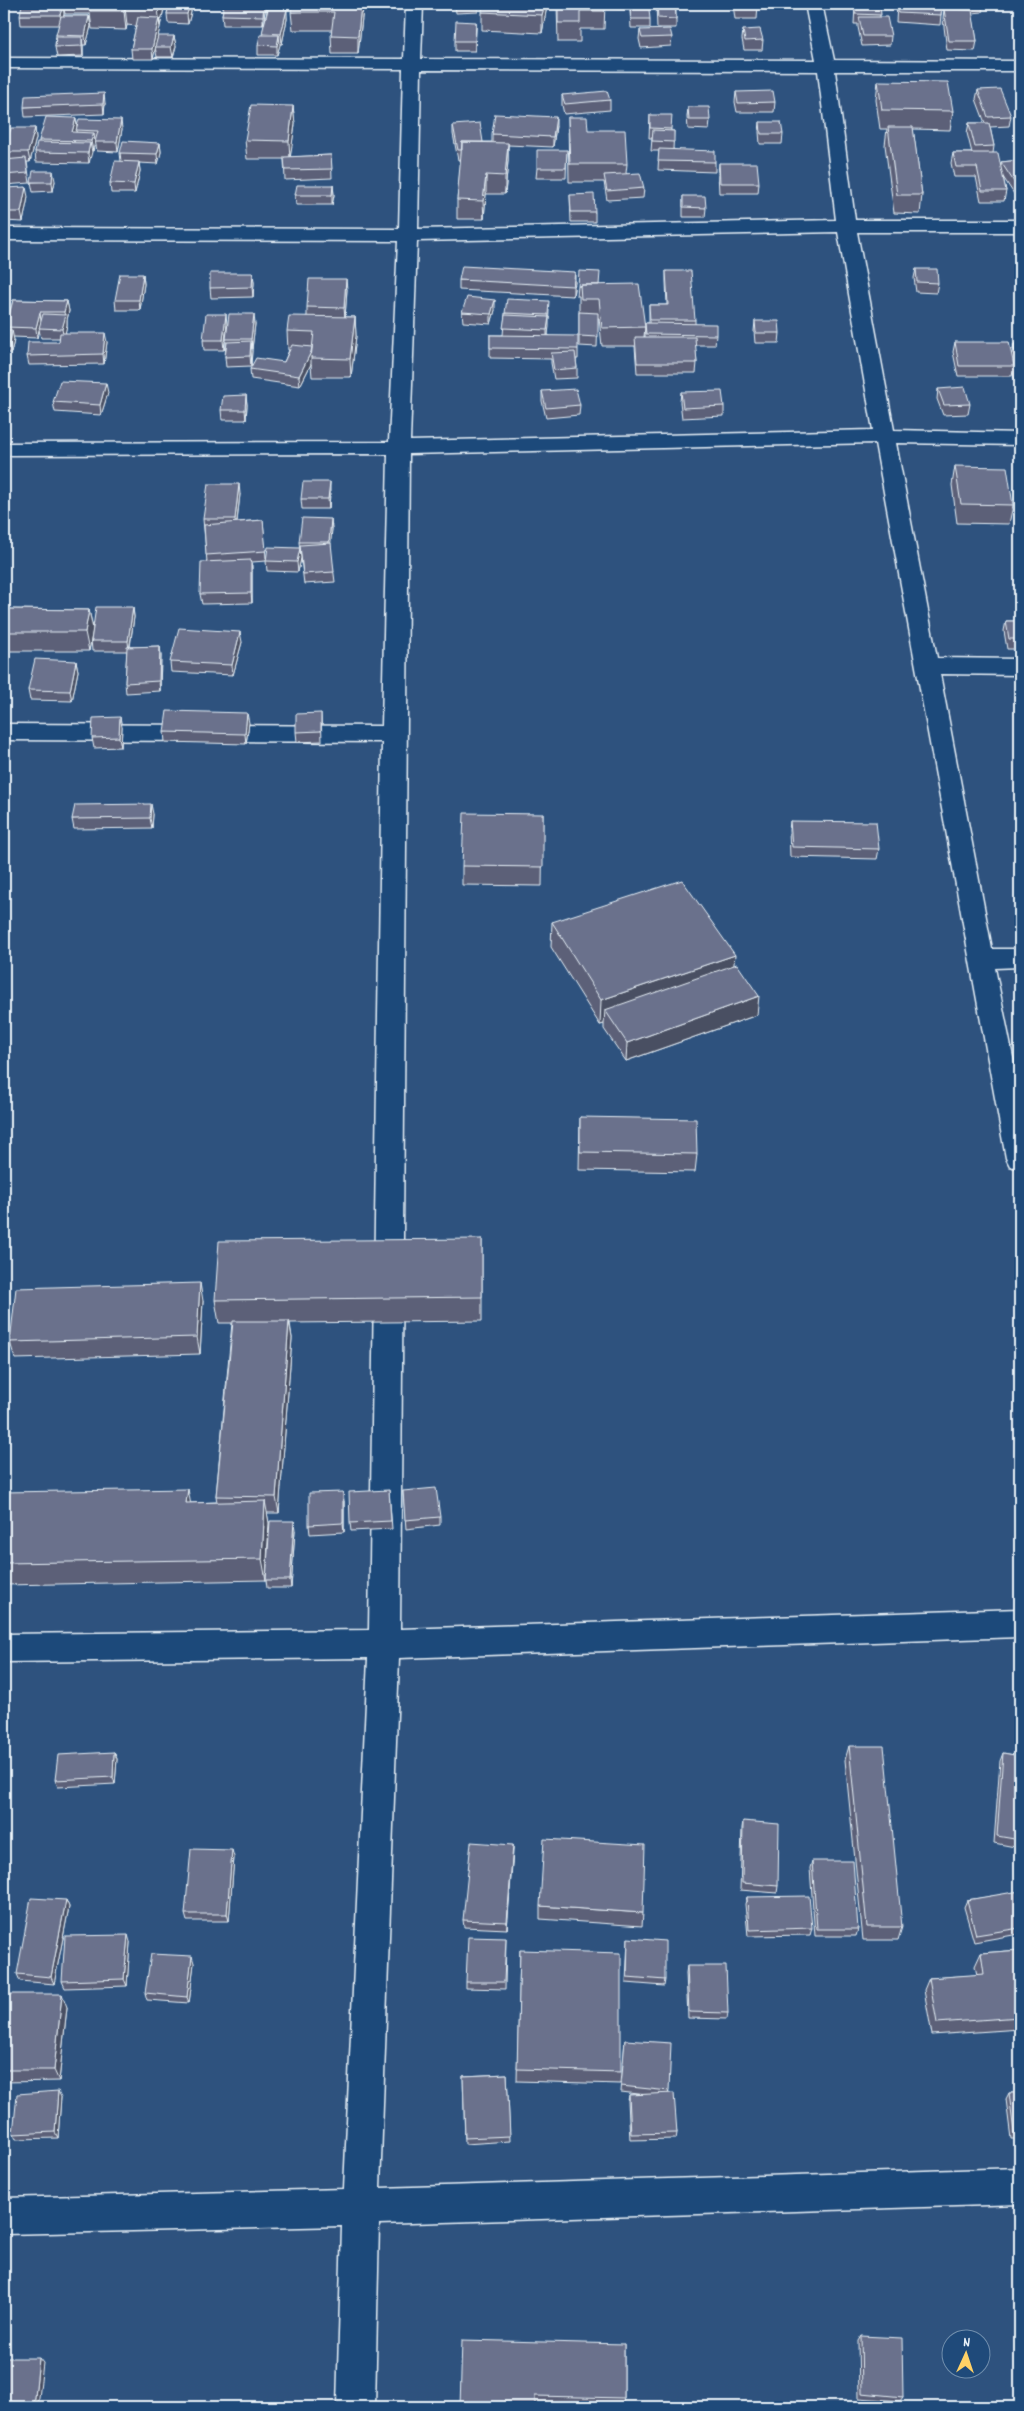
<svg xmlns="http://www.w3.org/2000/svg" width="1024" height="2411" font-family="Dekko,sans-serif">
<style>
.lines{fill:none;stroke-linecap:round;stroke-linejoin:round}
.minor-casing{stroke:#e8f1f8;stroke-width:3}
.minor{fill:#1f4a7a;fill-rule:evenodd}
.wall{fill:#5b6178;stroke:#e8f1f8}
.shaded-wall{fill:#4a4f62;stroke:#e8f1f8}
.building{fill:#6a718c;stroke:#e8f1f8}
</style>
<rect width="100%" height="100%" fill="#2e527e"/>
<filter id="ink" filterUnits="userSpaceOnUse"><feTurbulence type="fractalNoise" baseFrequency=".02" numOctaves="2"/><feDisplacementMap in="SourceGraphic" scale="10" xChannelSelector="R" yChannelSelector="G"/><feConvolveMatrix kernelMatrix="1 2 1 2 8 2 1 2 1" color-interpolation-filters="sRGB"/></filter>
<g filter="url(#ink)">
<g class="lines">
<g class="minor-casing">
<path id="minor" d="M406,4H423L421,59L816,60L805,4H822L834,60L1020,61V71H835L855,220H1020V232H857L894,430L1020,433V445L896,443L937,658L1020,659V675L940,674L992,949H1020V967L995,968L1020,1092V1169L1010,1166L1006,1158L875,443L409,454L400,1629L1020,1609V1637L399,1658L380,2188L1020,2168V2204L379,2224L375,2407H337L342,2226L4,2234V2198L344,2189L368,1658L4,1662V1634L369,1630L382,742L4,740V724L382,726L388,454L4,455V443L389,442L398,241L4,240V228L399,229L403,69L4,68V58L404,59ZM421,70L818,71L836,220L418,229ZM838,232L873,430L410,441L417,241Z"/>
</g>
<use href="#minor" class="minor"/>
</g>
<path class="wall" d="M63,4H165L153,59H132L131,49L136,26L127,25L126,30L92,29L90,14H65Z
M169,4H190L191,12L188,24L168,23L167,14Z
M224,4H266L263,25H223L222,15Z
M286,4V9L287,19L282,44H280L277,55H258V45L262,35L267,11V6Z
M455,4H478V12L456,13Z
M557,4H605L604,29H580V42H558Z
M616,4H654V8L617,9Z
M656,4H700V6L676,5V28H657Z
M733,4H758L757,19H735Z
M853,4H896L895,7H880V17L891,36L890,45L862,46L858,27V24H854L855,6H853Z
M897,4H942L941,15L940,25L896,22Z
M943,4H984L982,12L972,13L977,41L975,51L947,50L943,19L944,9H945Z
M547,6L542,33L482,30V12Z
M363,8L358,54H332L331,35L332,30H293L291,12Z
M630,9L650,19V28H631Z
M64,14V16H89L91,26L86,45H83V56L57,57L55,47L56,35L59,25H21L20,15Z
M476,22L475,51H455V41Z
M640,30L672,37L671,46L641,48L639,39Z
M743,30L763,40L762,50H744L742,39Z
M174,36L176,46L173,57H157L155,47Z
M878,81L953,111L950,130L913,129L922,195L920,214L894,213L885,145L887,129H880L876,100Z
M978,90L1011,116L1009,126L990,127L994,146L993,153L1001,166V162L1020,160V197H1016L1003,177L1006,191L1004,201H981L976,177H954L951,163L953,153H972L967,133L969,123H985L976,99Z
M736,92L775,102L774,112H737L735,102Z
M562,95L610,100V110L564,114L562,105Z
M105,103L104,114L25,117L24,107Z
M293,106L295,124L290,157L331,155L332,178L285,180L284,159H247L245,140Z
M688,107L710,120L709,130L688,129L687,117Z
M650,115L671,129V131H674L673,149L715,162V172L658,170L659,151H651L652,138H649Z
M568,117L588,130L627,164L626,173L644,188L643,198L607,200L604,182H569Z
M760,122L783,134L782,144H760L759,132Z
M453,125L483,142H492V134L556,126L553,147L508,145V161L505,194H486L484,219H457V200L461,160H458L453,134Z
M77,126L122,129L118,152L97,151L95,140V142L93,151H91L89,163L36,162L35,152L39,142V140Z
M4,127L9,133L35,128L36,138L30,162H27L30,183L4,185Z
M160,143L161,152L158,164L139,163L140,171L135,193H111L110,183L121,161L120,153Z
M567,150L566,178H536L537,168Z
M719,163L759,183L758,193H719L718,173Z
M55,181L53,191L33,192L31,182Z
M333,185L334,195L332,205H296L295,195Z
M4,188L28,197L23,222L4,221Z
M570,195L595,212V222H571Z
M683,196L706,208L705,217H683Z
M916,269L938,283L936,293L916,292L914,278Z
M666,271L695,320V324L716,335L715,345H695L697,363L696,373H637L635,346H602L599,318H598L597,347L579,346V296H577L578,286L600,285L645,327L644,337H645V323H649V305H667L666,281Z
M253,273L254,283L253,297L211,298L210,288Z
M143,274L144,284L140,310H116L115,300Z
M459,280L575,282L573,296L459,290Z
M347,289L345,317H355L356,336L351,377H312L311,364L300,386L251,379L250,369L284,362L289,350H288L287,331L307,316V307Z
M13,300L67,301L69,311L67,320V325L65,333L107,342L104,364L29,365L27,356L59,342L60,338H41L39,330L37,338L13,337L14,340L11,353H4V330H6V327Z
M495,310L491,324L463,322L462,312Z
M549,310L548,335L578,349V359H576L577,368V378L554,379L551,363V359L490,358V335H503L505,313Z
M755,321L780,333L779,343H755L754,331Z
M227,324L224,350H204L203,340Z
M255,324L252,349L251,366L226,367L225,357L226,344V339Z
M1020,333V379L1014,378L1013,371L1012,376H958L953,352L955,342L1012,354L1014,344H1019Z
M938,389L970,404L968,414L943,415L937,399Z
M542,391L580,405L579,415L546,418L542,401Z
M681,392L724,406V416L682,418L680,402Z
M108,393L101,415L55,412L53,402Z
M246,395L247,405L246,420H222L221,410Z
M955,466L1013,505L1009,524L957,523L952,485Z
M330,492L329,509H302L301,499Z
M240,494L237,522L263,520L266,558H301L298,572L267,571L266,561L252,562V603L202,604L200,594L207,562L203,519Z
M331,519L332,529L330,543L335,582L304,584L299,542Z
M133,607L134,617L130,647L160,646L161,656L160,691L126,693L125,683L127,651H92L91,639L89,651H4V609L89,610L93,628Z
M1006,621H1020V649H1007L1004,631Z
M242,642L233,675L171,672L170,662Z
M76,661L78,671L72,701L30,700L28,690Z
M321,713L322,741L297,742L296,732Z
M249,723L246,744L165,742L164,732Z
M122,727L121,747L94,748L92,738Z
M153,814L152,828L74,829L72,819Z
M543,814L542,886L462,885V866Z
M790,821L879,849L877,859L790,857L789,830Z
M1020,823V851L1019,831Z
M552,922L734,966L757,1015L626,1061L604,1029V1024L600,1025L551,947Z
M580,1117L697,1154L695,1172L579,1170Z
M482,1239V1321L290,1323L292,1338L279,1513H267L269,1523L267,1565L295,1530L291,1588H267L266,1580L4,1585V1492L190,1503L217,1502L216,1496L232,1323H219L215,1300Z
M203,1301L200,1354L15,1359L10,1342Z
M389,1490L392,1529L351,1531L350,1523Z
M403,1491L440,1517V1525L406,1529Z
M344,1501V1532L310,1534L309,1525Z
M849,1746L902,1927L898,1940H863L845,1760Z
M114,1752L117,1759L115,1784L58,1787L55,1780Z
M1003,1753L1020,1756V1848L994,1843L1000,1761Z
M743,1821L778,1886L777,1893L740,1890L742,1828Z
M513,1845L507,1929L464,1927L463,1920Z
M234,1857L229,1921H187L185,1914Z
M812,1861L858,1929L856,1936H815L810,1868Z
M1020,1892V1938L1019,1934L974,1942L964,1907L967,1900Z
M747,1897L812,1928L810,1935L748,1936L745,1904Z
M66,1900L69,1907L54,1984L20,1981L17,1974Z
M540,1906L643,1913L642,1926L540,1919Z
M506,1938L505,1989L466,1988V1982Z
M628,1938L665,1980L664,1986L626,1983Z
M130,1942L127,1986L65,1988L62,1981Z
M520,1950L621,2072L620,2084L517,2081Z
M1020,1950V2029L932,2035L924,1990L929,1978L977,1975L975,1966L981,1953Z
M194,1963L189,2003L147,2000L145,1993Z
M687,1966L728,2013L727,2019L688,2018L686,1973Z
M4,1994L67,2007L59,2081L4,2082Z
M625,2040L669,2091L668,2094L677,2133L676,2139L630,2140L628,2101L629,2095H647L621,2092Z
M507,2074L510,2141L465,2144L463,2076Z
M1009,2093H1020V2139H1011L1006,2099Z
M61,2097L58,2138L16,2139L13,2134Z
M861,2336L903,2397L900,2401L859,2398L858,2341Z
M624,2344V2398L622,2406L535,2404L460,2407Z"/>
<path class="shaded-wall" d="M159,4H165L160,26L158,8Z
M190,4L191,12L188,24L187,14Z
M264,4H266L263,25V16Z
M361,4H363V8L358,54V36Z
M545,4H547V6L542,33V15Z
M63,5L64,14L62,25L60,15Z
M125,7L127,25L126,30L124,11Z
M287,9V19L282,44L281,34Z
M89,16L91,26L86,45L85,36Z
M159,18L160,27L153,59L152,49Z
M476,22V31L475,51V41Z
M279,35L280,45L277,55V46Z
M174,36L176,46L173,57L171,47Z
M82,37L83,46V56L82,46Z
M104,93L105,103L104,114L103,104Z
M293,106L295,124L290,159L289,141Z
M556,117V126L553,147V137Z
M76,118L77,127L74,142L72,132Z
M121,120L122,129L118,152L117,142Z
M8,127L10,137L7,146L5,136Z
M35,128L36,138L30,162L28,152Z
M94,133L95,142L93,151L91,141Z
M90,143L92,152L89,163L88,153Z
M160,143L161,152L158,164L157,154Z
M508,143V161L505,194V176Z
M139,162L140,171L135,193L134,184Z
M53,171L55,181L53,191L52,182Z
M486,175V194L484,219L483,201Z
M333,185L334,195L332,205V195Z
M26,187L28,197L23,222L21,212Z
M1020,187V197H1016L1018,188Z
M575,272V282L573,296V286Z
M253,273L254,283L253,297L252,287Z
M143,274L144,284L140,310L139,300Z
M346,279L347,289L345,318L344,308Z
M495,300V310L491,324V314Z
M67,301L69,311L67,320V325L64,339L62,329L65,317L64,312Z
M40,312L41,322L37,338L36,328Z
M226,314L227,324L224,350L223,340Z
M254,314L255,324L252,349L251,339Z
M355,317L356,336L351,377L350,359Z
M549,317V327L547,340V330Z
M12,330L14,340L11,353L10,343Z
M105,333L107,342L104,364L103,354Z
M251,341L252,351L251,366L250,356Z
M313,348L311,358V364L300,386L299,376Z
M106,383L108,393L101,415L100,405Z
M246,395L247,405L246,420L245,410Z
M330,482V492L329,509L328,499Z
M239,484L240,494L236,529L235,519Z
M331,519L332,529L330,552L329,542Z
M300,548L301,558L298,572L297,562Z
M251,560L252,570V603L251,593Z
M133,607L134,617L129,651L128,641Z
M89,610L93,629L89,651L85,632Z
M240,632L242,642L233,675L232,665Z
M160,646L161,656L160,691L159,681Z
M76,661L78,671L72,701L70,691Z
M247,713L249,723L246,744L245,734Z
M120,717L122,727L121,747L119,737Z
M151,804L153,814L152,828L150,818Z
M735,955L732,981L605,1010L604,1024L600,1025L601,1000Z
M759,996L757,1015L626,1061L627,1043Z
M200,1283L203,1301L200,1354L197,1337Z
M289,1321L292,1338L279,1513L276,1497Z
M188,1489L192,1511L186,1503Z
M343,1492L344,1501V1532L343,1523Z
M265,1501L269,1523L266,1580L262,1559Z
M294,1521L295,1530L291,1588L290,1580Z
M114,1752L117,1759L115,1784L113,1777Z
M513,1845V1852L507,1929V1922Z
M232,1850L234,1857L229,1921L227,1914Z
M66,1900L69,1907L54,1984L51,1977Z
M128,1935L130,1942L127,1986L124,1979Z
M192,1956L194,1963L189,2003L187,1997Z
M62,1994L67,2007L59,2081L54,2070Z
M58,2091L61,2097L58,2138L55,2132Z
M39,2358L43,2363L38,2407H34Z"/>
<path class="building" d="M22,4L63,5L60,15H20Z
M91,4H159L158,8L125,7L124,11H90Z
M169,4H190L187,14H167Z
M224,4H264L263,16L222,15Z
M267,4H285L284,5L267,6Z
M293,4H361L358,36L331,35L334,12H291Z
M483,4H545L542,15L482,12Z
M558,4H605V11H580V23H558Z
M657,4H675L676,19L658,18Z
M855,4H880L881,15L855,14Z
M898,4H942L941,15L898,13Z
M268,9H287L281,34L262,33Z
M630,9H649L650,19H631Z
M944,9L972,10L977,41H949Z
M61,16H89L85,36L56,35Z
M138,17L159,18L152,49H131Z
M859,17H887L891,36H863Z
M456,21L476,22L475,41H455Z
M670,29L672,37L642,38L640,30Z
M760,29L763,40L745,41L743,30Z
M260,35H279L277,46L258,45Z
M158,36H174L171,47H155Z
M56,37H82V46L55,47Z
M878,81L948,82L953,111L882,110Z
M1000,89L1011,116L988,117L978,90Z
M607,91L610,100L565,104L562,95Z
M773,91L775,102L738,103L736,92Z
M104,93L103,104L24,107L25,96Z
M251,105L293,106L289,141L245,140Z
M688,107H709L710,120H689Z
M495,114L556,117L553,137L492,134Z
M650,115H672L671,129L650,128Z
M46,117L76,118L72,132L94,133L91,141L39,140Z
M568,117H587L588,130H625L627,164H570Z
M79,119L121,120L117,142H95L98,131L76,130Z
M760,122H781L783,134H761Z
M480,123L483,142H462V150H458L453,125Z
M969,123H989L994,146L975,147Z
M4,127H8L5,136H4Z
M888,127H913L922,195H897Z
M11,128H35L28,152H4V137H8Z
M653,130L674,131V142L652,141Z
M123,141L160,143L157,154L120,153Z
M37,142L90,143L88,153L35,152Z
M462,142L508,143L505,176L486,175L483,201L457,200Z
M659,149L715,151V162L658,161Z
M537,150H567L566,168H537Z
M953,153H998L1006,191H982L977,167H956Z
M331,155L332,169L285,170L284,157Z
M26,158L28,173L4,175V160Z
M1020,160V187L1018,188L1001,162Z
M115,161L139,162L134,184L110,183Z
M719,163H757L759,183H720Z
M33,171H53L52,182H31Z
M640,173L644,188L607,191L604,175Z
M297,185H333L332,195H295Z
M26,187L21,212H4V188Z
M594,194L595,212H571L570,195Z
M683,196H705L706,208L683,207Z
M462,266L575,272L573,286L459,280Z
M916,269H937L938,283L917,282Z
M579,271L600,272L599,285H580V286H578Z
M666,271H691L695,320H650L649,305H668Z
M210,273H253L252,287L210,288Z
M120,274H143L139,300H115Z
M309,279H346L344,308L307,307Z
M639,284L645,327L602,328L599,299H581L580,285Z
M467,297L495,300L491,314L462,312Z
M507,299L549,301L548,315L505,313Z
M13,300L67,301L64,312H40L36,328L6,327Z
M579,312L598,313V337L579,336Z
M43,314L66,315L62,329L39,328Z
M206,314H226L223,340H203Z
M229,314H254L251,339H226Z
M505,315L549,317L547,330L503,328Z
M289,316L355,317L350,359L311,358L314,332L287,331Z
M755,321H779L780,333H756Z
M645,323L716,324V335L646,334Z
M4,330H12L10,343H4Z
M60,333H105L103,354L27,356L28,342H59Z
M490,335L578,336V349L490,348Z
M635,337H695L697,363H637Z
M251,341L250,356L225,357L227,342Z
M955,342H1009L1014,366H959Z
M1014,344H1020V369L1016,368Z
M292,345L312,347L311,352L299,376L250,369L256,358L284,362Z
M575,352L577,368L554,370L551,353Z
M60,381L106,383L100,405L53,402Z
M965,387L970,404L944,405L938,389Z
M576,389L580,405L546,408L542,391Z
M722,391L724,406L683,408L681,392Z
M246,395L245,410H221L223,396Z
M955,466L1007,467L1013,505L961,504Z
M303,482H330L328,499H301Z
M208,484H239L235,519H203Z
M302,518L331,519L329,542H299Z
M263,520L266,551L206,555L204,525Z
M331,543L334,572L303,574L300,545Z
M268,547L300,548L297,562L266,561Z
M251,560V593L200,594L201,562Z
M96,607H133L128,641H91Z
M4,609L89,610L85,632H4Z
M1006,621H1020V639H1009Z
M179,628L240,632L232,665L170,662Z
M160,646L159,681L125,683L127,647Z
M35,659L76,661L70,691L28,690Z
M167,711L247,713L245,734L164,732Z
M321,713V731L296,732V714Z
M120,717L119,737L92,738L93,718Z
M151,804L150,818L72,819L75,805Z
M464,813L543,814V867L462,866Z
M790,821L876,822L879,849L792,847Z
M682,880L735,955L601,1000L552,922Z
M737,964L759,996L627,1043L605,1010Z
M580,1117L696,1119L697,1154L580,1152Z
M482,1239V1297L215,1300L219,1241Z
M200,1283L197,1337L10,1342L16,1288Z
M233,1321H289L276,1497L216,1496Z
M436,1488L440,1517L405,1520L403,1491Z
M188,1489L186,1503L265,1501L262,1559L4,1563V1492Z
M389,1490L391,1521L350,1523L349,1492Z
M343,1492V1523L309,1525V1493Z
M270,1521H294L290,1580H266Z
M849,1746H884L902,1927H867Z
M114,1752L113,1777L55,1780L58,1755Z
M1003,1753L1020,1756V1840L997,1836Z
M743,1821L779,1824L778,1886L742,1883Z
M544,1839L645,1845L643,1913L540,1906Z
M471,1842L513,1845L507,1922L463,1920Z
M191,1849L232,1850L227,1914H185Z
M812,1861H853L858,1929H817Z
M1020,1891V1928L976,1935L967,1900Z
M809,1896L812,1928L749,1930L747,1897Z
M31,1898L66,1900L51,1977L17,1974Z
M128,1935L124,1979L62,1981L65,1936Z
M468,1937L506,1938L504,1982H466Z
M628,1938L665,1941V1980L627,1977Z
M520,1950L621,1953V2072L517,2069Z
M1020,1950V2017L937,2023L929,1978L984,1974L981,1953Z
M151,1954L192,1956L187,1997L145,1993Z
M687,1966H726L728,2013L689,2012Z
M4,1994H62L54,2070H4Z
M625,2040L671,2043L669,2091L621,2086Z
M507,2074L510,2136L465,2138L463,2076Z
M58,2091L55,2132L13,2134L17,2094Z
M674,2093L677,2133L631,2134L629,2095Z
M1009,2093H1020V2133H1014Z
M861,2336L902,2338L903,2397L862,2393Z
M462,2340L624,2344V2398L535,2396V2407H460Z
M4,2358H39L34,2407H4Z"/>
</g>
<rect width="1024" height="2411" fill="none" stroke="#1f4a7a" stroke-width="20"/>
<rect x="10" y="10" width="1004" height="2391" fill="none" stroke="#e8f1f8" stroke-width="2" filter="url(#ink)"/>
<g transform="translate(966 2354) rotate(3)"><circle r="24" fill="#1f4a7a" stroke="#6f8dac"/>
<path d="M0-4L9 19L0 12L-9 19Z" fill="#ffd166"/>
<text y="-8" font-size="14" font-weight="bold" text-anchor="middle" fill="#e8f1f8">N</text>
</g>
</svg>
